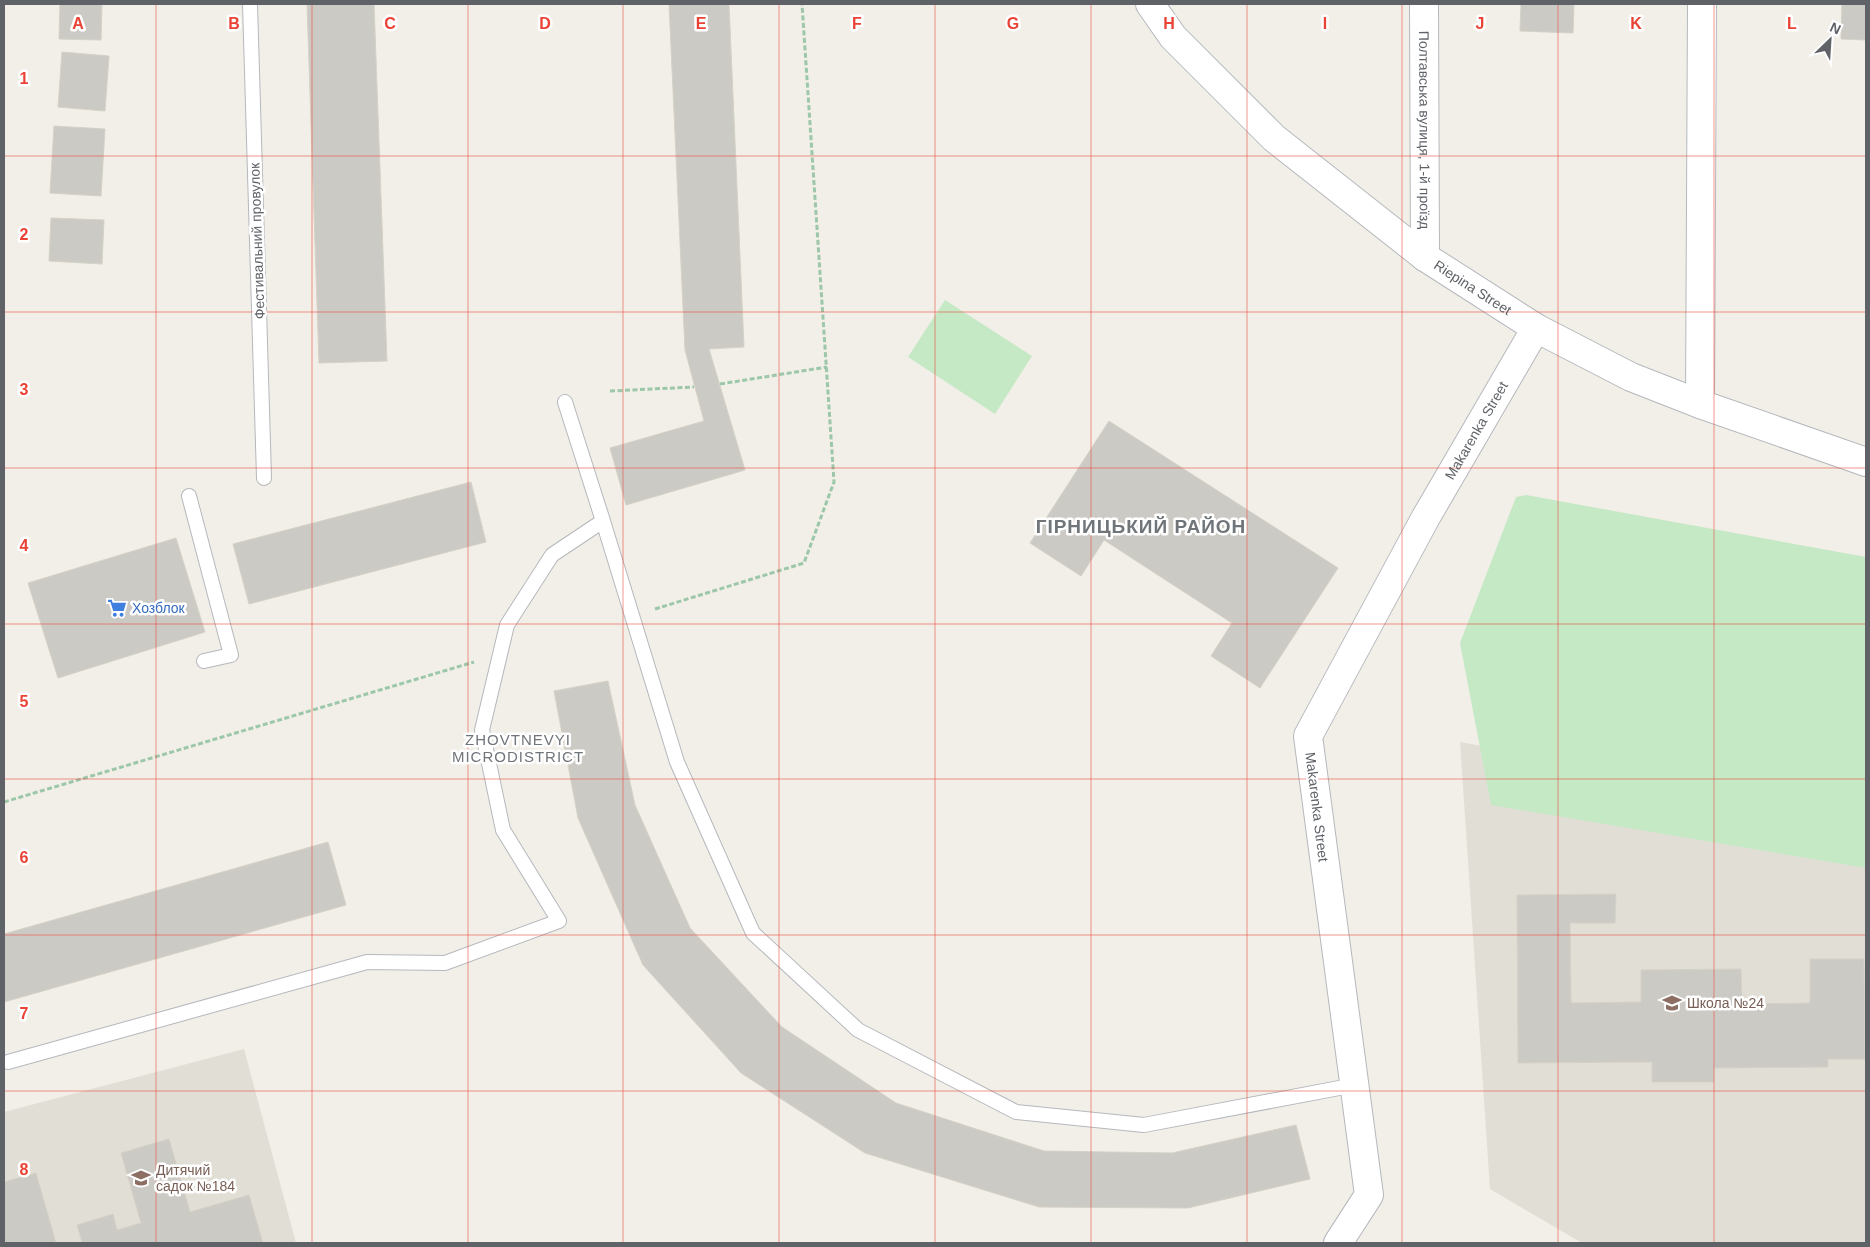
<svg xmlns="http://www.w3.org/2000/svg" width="1870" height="1247" font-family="Helvetica,sans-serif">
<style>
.education{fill:#e1ded6}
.green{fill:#c5e8c5}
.building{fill:#cccac5;stroke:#d6d1c6}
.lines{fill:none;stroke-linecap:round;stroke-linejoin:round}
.service-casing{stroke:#b5b8bc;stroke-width:16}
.minor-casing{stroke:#b5b8bc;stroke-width:30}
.tertiary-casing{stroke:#b5b8bc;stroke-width:30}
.path{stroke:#9cc7a9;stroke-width:3;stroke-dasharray:5 2.5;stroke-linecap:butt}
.service{stroke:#fff;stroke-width:14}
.minor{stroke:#fff;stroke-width:28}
.tertiary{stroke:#fff;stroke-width:28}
.grid{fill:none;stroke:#ea4335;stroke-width:1;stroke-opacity:0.55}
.labels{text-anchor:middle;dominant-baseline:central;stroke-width:5;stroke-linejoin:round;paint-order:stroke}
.street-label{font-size:14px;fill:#5f6368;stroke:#fff}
.shop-label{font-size:14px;fill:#366cbe;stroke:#fff;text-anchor:start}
.education-label{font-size:14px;fill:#785e54;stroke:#fff;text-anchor:start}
.neighbourhood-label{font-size:15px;letter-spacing:1px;fill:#70757a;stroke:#fff}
.district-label{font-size:19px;font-weight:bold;letter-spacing:1px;fill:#70757a;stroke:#fff}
.grid-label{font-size:16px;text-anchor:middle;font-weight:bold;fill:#ea4335;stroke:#fff;stroke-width:5;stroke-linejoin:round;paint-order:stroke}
</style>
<rect width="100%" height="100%" fill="#f1efe8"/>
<path class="education" d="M1460,742L1866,816V1243H1582L1490,1189Z
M244,1049L296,1243H4V1112Z"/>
<path class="green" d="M945,300L1032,356L995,414L908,357Z
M1526,495L1866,557V868L1491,805L1460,643L1516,497Z"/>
<path class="building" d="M60,4H102L101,40L59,39Z
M307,4H374L387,361L319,363Z
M669,4H729L744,347L709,349L745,470L626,505L610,448L704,421L685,350Z
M1521,4H1574L1573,33L1520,31Z
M1842,4H1866V40L1841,39Z
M62,52L109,56L105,111L58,107Z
M54,126L105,129L101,196L50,193Z
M51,218L104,220L102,264L49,261Z
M1109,421L1338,568L1260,688L1211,656L1232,623L1104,540L1081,576L1030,543Z
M471,482L486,542L249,604L233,544Z
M176,538L205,632L58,678L28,583Z
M608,681L635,805L690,928L782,1027L896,1103L1044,1151L1172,1153L1296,1125L1310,1179L1188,1208L1039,1207L865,1153L741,1073L643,965L578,818L554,691Z
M328,842L346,905L4,1002V934Z
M1616,894L1615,923H1570L1571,1003L1641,1002V970L1741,969L1742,1004L1810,1003V959H1864L1865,1059H1828V1067L1714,1068V1082H1652V1062L1518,1063L1517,895Z
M169,1139L190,1212L249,1195L263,1243H77L82,1242L77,1225L113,1214L117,1230L141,1223L121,1153Z
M36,1173L56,1243H4V1182Z"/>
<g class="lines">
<g class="service-casing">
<path id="service" d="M250,4L264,478
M189,496L231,655L204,661
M603,521L677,762L753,933L858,1030L1016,1112L1144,1125L1355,1085
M8,1062L367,962L445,963L559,921L503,830L482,730L507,625L552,555L603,521L565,402"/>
</g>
<g class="minor-casing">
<g id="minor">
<path id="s1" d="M1424,4L1425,257"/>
<path d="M1700,404L1702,4"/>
<path id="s2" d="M1338,1243L1369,1195L1308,736L1426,517L1536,328"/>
</g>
</g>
<g class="tertiary-casing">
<g id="tertiary">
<path id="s3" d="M1150,4L1173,37L1274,138L1425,257L1536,328L1631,377L1700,404L1866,462"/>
</g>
</g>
<path class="path" d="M720,384L827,367
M610,391L694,387
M655,609L804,563L834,482L802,4
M4,802L474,662"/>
<use href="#service" class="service"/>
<use href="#minor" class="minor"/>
<use href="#tertiary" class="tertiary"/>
</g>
<path class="grid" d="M156,4V1243M312,4V1243M468,4V1243M623,4V1243M779,4V1243M935,4V1243M1091,4V1243M1247,4V1243M1402,4V1243M1558,4V1243M1714,4V1243M4,156H1866M4,312H1866M4,468H1866M4,624H1866M4,779H1866M4,935H1866M4,1091H1866"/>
<defs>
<g id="supermarket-bare" transform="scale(1.5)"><path d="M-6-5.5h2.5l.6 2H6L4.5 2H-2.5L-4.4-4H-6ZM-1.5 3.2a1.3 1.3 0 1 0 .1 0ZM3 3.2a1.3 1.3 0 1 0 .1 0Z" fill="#3f7fe0" stroke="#fff" stroke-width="2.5" paint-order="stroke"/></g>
<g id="school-bare" transform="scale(1.5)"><path d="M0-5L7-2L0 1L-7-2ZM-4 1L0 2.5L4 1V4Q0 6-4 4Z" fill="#8d6e63" stroke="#fff" stroke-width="2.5" paint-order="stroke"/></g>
</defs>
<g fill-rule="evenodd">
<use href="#supermarket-bare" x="117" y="608"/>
<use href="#school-bare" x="1672" y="1003"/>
<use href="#school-bare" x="141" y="1178"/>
</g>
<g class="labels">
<g class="street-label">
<text stroke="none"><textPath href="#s1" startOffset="126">Полтавська вулиця, 1-й проїзд</textPath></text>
<text transform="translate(257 241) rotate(-92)">Фестивальний провулок</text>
<text stroke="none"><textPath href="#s3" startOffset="432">Riepina Street</textPath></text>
<text stroke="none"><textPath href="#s2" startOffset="869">Makarenka Street</textPath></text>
<text transform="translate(1317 807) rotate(83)">Makarenka Street</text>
</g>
<g class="shop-label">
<text x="132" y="608">Хозблок</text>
</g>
<g class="education-label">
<text x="1687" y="1003">Школа №24</text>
<text x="156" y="1170">Дитячий<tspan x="156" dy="16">садок №184</tspan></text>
</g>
<g class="neighbourhood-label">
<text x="518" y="739">ZHOVTNEVYI<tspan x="518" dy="17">MICRODISTRICT</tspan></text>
</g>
<g class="district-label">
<text x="1141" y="526">ГІРНИЦЬКИЙ РАЙОН</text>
</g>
</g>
<g class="grid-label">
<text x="78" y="29">A</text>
<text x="234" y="29">B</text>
<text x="390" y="29">C</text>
<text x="545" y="29">D</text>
<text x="701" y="29">E</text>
<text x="857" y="29">F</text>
<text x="1013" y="29">G</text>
<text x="1169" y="29">H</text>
<text x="1325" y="29">I</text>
<text x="1480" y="29">J</text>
<text x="1636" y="29">K</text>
<text x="1792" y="29">L</text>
<text x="24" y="84">1</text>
<text x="24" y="240">2</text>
<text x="24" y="395">3</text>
<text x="24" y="551">4</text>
<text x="24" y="707">5</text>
<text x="24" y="863">6</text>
<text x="24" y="1019">7</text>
<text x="24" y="1175">8</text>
</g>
<rect width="1870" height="1247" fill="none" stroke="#5f6368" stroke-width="10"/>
<g transform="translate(1830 40) rotate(25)" stroke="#ffffff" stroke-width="4" paint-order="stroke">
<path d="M0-4L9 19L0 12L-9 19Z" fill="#5f6368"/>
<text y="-8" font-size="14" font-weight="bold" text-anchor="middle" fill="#5f6368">N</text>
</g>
</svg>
